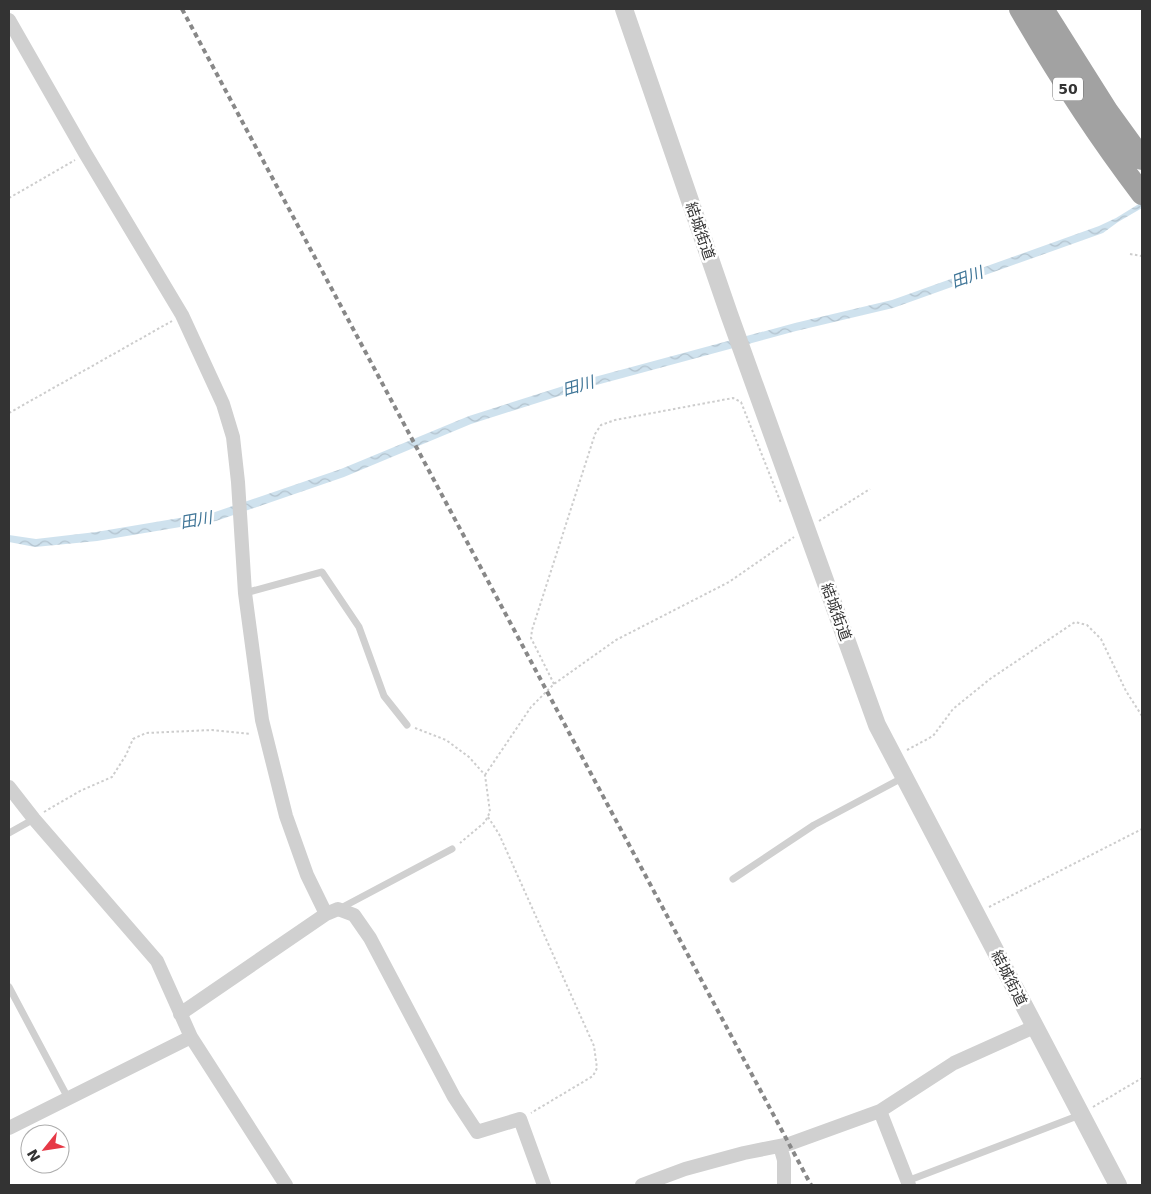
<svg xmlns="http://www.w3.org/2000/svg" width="1151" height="1194" font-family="'DejaVu Sans','Noto Sans JP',sans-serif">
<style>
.water{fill:url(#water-waves)}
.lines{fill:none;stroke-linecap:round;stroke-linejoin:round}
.path{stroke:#cdcdcd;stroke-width:2;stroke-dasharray:2.5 2.5;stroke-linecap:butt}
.service{stroke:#d0d0d0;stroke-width:7}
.minor{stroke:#d0d0d0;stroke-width:14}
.tertiary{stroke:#d0d0d0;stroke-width:18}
.trunk{stroke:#a2a2a2;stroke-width:22}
.rail{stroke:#888;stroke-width:4;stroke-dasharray:5 4;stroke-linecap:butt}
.labels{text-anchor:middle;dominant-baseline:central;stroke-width:5;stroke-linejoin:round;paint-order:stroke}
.shield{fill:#fff;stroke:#707070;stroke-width:1}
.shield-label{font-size:14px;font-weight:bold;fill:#333}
.street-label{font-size:15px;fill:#333;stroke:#fff}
.water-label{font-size:16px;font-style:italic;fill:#3f7597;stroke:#fff}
</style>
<defs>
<pattern id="water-waves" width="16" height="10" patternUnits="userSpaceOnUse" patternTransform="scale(1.25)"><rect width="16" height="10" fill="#cfe2ee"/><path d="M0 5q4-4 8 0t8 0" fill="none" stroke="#b2c2cd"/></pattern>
</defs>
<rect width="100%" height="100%" fill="#fff"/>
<path class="water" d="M1142,202V208L1118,222L1103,233L893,308L796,331L578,390L471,424L344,477L216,521L97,541L35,547L9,542V535L36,539L96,532L215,512L341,469L469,416L576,382L795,323L892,300L1099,226L1116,218Z"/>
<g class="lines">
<path class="path" d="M9,198L75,160
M1130,254L1142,256
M9,413L172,321
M819,521L870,489
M554,684L531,638L532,630L595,434L601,425L615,420L733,398L741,402L781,503
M415,728L446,740L469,757L485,775L490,812L485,822L460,843
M907,750L933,736L953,709L990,679L1075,622L1087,625L1101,639L1126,691L1142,716
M485,775L531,707L554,684L616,640L729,582L794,537
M44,812L80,791L112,777L126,755L133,739L146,733L212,730L251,734
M488,817L499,834L594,1046L597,1068L593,1076L531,1113
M989,907L1142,829
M1093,1107L1142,1078"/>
<path class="service" d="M245,593L322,572L359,627L384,696L407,725
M9,833L34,819
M733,879L814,825L904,777
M339,909L452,849
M9,987L68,1098
M907,1181L1080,1115"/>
<path class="minor" d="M9,20L85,153L182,315L223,404L233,437L238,482L245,593L262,720L286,816L307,875L326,914
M9,787L34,819L157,961L191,1037L286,1185
M180,1014L326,914L338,909L354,915L370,938L454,1097L477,1132L520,1119L544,1185
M880,1111L909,1185
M9,1128L191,1037
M780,1146L784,1160V1185
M642,1185L685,1169L744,1153L789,1144L880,1111L954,1063L1034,1027"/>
<path class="tertiary" d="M624,9L729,314L877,725L1118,1185"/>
<path class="trunk" d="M1020,9C1057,73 1097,135 1142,194
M1043,9L1108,112L1142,159"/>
<path class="rail" d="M182,9L811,1185"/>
</g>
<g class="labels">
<rect class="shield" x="1053" y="77.5" width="30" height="23" rx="4"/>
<g class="shield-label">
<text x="1068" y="89">50</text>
</g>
<g class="street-label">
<text transform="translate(700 231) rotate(71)">結城街道</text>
<text transform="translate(836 612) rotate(70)">結城街道</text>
<text transform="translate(1009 978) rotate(63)">結城街道</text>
</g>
<g class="water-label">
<text transform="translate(967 277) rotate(-20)">田川</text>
<text transform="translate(578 386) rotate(-16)">田川</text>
<text transform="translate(196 520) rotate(-10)">田川</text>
</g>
</g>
<rect width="1151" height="1194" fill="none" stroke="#333333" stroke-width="20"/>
<g transform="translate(45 1149) rotate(240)"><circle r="24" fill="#ffffff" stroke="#adadad"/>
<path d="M0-4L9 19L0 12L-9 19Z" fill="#e63946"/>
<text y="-8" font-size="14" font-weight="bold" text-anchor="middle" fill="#333333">N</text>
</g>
</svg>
